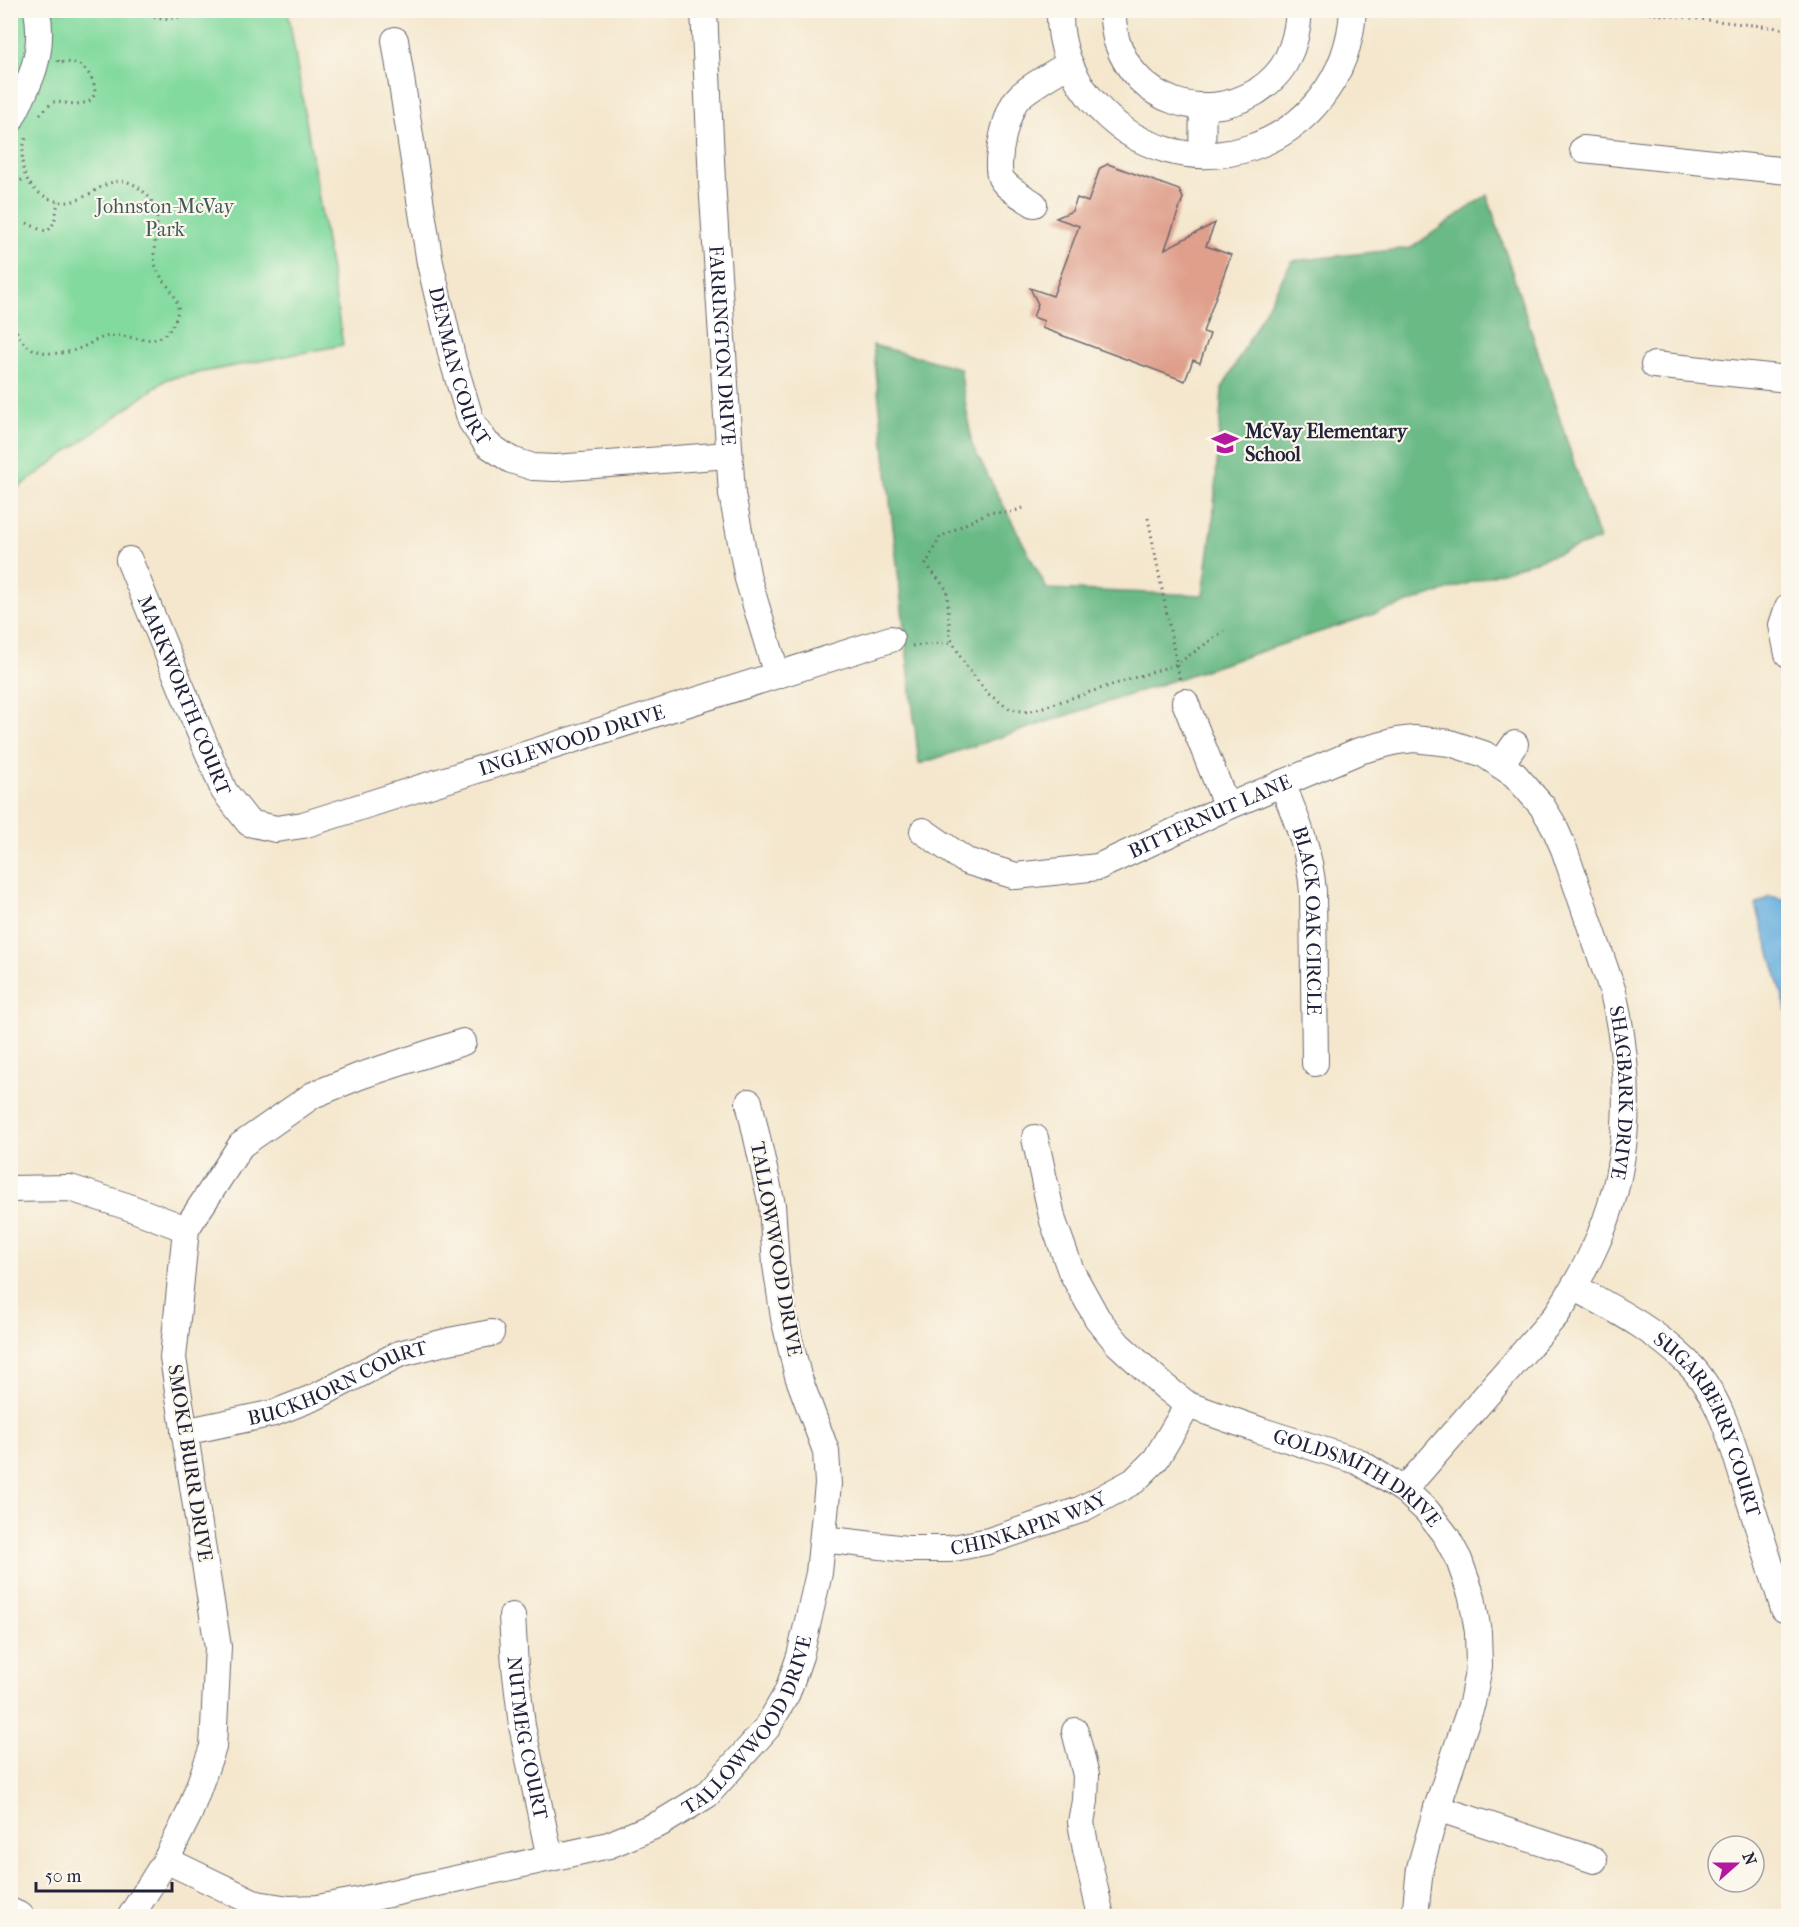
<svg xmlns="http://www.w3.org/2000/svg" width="1799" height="1927" font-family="'IM FELL French Canon',serif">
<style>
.green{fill:#83da9f;stroke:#527e6d;stroke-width:1.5}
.forest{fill:#6aba86;stroke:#466e60;stroke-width:1.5}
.water{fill:#66afde;stroke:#44688c;stroke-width:1.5}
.building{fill:#df9f8b}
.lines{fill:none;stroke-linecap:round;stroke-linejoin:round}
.minor-casing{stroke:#6c676e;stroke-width:28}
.path{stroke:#6c676e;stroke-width:3;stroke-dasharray:1.5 4.5;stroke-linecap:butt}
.minor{stroke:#fff;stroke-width:26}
.labels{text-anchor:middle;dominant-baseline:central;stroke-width:4.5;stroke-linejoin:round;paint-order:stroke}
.park-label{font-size:20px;fill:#3f5959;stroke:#fbf7ec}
.street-label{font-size:20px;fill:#22223b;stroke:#fbf7ec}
.poi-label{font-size:20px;font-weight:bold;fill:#22223b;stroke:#fbf7ec;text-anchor:start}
</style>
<rect width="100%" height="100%" fill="#fbf7ec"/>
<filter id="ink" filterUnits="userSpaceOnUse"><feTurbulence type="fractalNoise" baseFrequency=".0167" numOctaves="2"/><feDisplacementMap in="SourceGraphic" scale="12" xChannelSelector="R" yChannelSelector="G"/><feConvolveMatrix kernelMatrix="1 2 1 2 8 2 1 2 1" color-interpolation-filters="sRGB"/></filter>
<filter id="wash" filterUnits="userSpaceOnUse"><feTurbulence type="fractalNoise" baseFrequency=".008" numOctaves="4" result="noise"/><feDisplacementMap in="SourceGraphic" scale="24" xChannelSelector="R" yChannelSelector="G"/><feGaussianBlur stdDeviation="1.35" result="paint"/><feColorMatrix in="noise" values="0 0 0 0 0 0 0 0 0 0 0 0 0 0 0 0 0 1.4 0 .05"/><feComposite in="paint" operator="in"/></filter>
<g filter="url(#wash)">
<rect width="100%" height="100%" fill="#f4e7cd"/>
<path class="green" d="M11,11H288L343,345L167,379L11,493Z"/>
<path class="forest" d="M1487,195L1599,540L919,764L873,345L960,368L972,445L1047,589L1203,595L1213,522L1222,389L1292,261L1411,248Z"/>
<path class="water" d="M1769,896L1788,900V1014L1756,905Z"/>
<g id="blocks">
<path class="building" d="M1108,164L1179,190L1183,198L1165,249L1215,223L1206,246L1231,255L1203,332L1210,334L1200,363L1193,360L1185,381L1042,328L1044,321L1033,317L1038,304L1030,288L1053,296L1079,226L1056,218L1072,211L1077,198L1088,202L1100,168Z"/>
</g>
</g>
<g filter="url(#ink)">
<use href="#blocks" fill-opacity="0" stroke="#6c676e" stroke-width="1.5"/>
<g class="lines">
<g class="minor-casing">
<g id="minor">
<path id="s1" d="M704,10L712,181L732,494L748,579L777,675"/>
<path d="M1060,10C1059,43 1070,73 1091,99C1179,207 1345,149 1353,10"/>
<path d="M1112,10C1113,20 1114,33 1117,42C1137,102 1204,123 1256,92C1268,84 1281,72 1287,59C1295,43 1298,28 1299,10"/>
<path id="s2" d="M395,40L430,263L453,361L471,421L487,444L511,460L533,467L555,468L729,455"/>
<path d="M10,121C30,83 45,54 37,10"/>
<path d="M1583,149L1788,171"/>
<path d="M1202,154L1203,106"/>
<path d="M1034,204C1025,198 1006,188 1001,178C994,163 1007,108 1019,97C1028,88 1058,70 1070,64"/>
<path d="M1654,365L1788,379"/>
<path id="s3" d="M129,560L224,791L249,823L276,829L303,825L891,639"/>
<path d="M1788,607L1782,625L1788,654"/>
<path d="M1185,702L1227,807"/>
<path d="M1500,765L1515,744"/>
<path id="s4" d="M1282,783C1297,820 1310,852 1313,892L1315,1063"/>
<path id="s5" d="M923,831L966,861L1016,876L1098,867L1227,807L1359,751L1397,741L1414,739L1450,743L1484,754L1500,765L1515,775L1542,806L1553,824L1564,849L1613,992C1633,1078 1632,1170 1593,1251C1583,1273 1570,1294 1557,1314L1404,1490"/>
<path id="s6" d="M1035,1138L1053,1221L1071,1271L1097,1318L1118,1344L1165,1387L1188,1405L1262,1431L1357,1461L1404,1490L1427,1511L1446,1536L1459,1560L1472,1597L1478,1632L1479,1666L1472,1703L1437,1808L1420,1868L1415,1916"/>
<path d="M10,1189L70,1188L126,1206L186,1229"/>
<path id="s7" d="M1574,1287C1614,1309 1655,1330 1688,1363C1721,1395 1735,1452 1748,1495C1760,1533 1772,1571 1784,1609"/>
<path id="s8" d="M184,1432L274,1413L315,1397L399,1354L449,1341L491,1333"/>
<path id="s9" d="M823,1539L906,1549H949L989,1541L1080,1510L1134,1481L1156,1459L1188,1405"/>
<path id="s10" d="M512,1616L515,1666L522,1726L550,1858"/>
<path d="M1075,1731L1086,1775L1085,1801L1081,1822L1086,1850L1101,1916"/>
<path d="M1437,1808L1594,1860"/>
<path id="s11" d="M166,1860L257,1904L289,1909L318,1908L361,1900L609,1845L661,1823L707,1795L767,1728L787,1693L800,1656L819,1573L828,1484L826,1451L798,1376L784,1318L776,1265L772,1205L749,1102"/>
<path d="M10,1911L21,1916"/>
<path d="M131,1916L166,1860L189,1814L213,1747L218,1647L173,1358L186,1229L241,1145L313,1095L360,1076L463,1042"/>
</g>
</g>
<path class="path" d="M137,10C157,19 175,23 194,10
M1619,10L1788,29
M40,114L53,102C64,102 77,106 87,102C104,94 90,70 78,64C71,62 65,62 59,63L58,60
M10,186L26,178
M27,223L41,230L47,231C56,225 56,212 58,201
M10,308C13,320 16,337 26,345C38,355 61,355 75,350C86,347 95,339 108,336C130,332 154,351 171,328C175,322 178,314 178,307C177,293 161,281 156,267C148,241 169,218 146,194C114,162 96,199 68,202C62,203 56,201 50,199C22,187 17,162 27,135
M1023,508L1009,513L989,512L940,537L926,564L947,590L950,637L964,663L987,693L1010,709L1028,712L1177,664L1224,631
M1148,518L1180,681
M912,646L953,642"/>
<use href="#minor" class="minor"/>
</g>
</g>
<defs>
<g id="school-bare" transform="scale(2.07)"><path d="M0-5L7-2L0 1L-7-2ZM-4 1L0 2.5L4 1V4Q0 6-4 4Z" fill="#b5179e" stroke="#fbf7ec" stroke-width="2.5" paint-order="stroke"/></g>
</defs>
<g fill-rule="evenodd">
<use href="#school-bare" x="1225" y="443"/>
</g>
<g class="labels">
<g class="park-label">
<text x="165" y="206">Johnston-McVay<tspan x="165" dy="23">Park</tspan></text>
</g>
<g class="street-label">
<text stroke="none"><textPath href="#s1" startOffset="336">FARRINGTON DRIVE</textPath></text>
<text stroke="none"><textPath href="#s2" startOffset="333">DENMAN COURT</textPath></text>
<text stroke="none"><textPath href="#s3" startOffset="146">MARKWORTH COURT</textPath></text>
<text stroke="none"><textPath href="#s3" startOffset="627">INGLEWOOD DRIVE</textPath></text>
<text stroke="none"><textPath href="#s5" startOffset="310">BITTERNUT LANE</textPath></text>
<text stroke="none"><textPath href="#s4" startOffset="142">BLACK OAK CIRCLE</textPath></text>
<text stroke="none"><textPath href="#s5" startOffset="981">SHAGBARK DRIVE</textPath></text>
<text transform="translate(776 1249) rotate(80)">TALLOWWOOD DRIVE</text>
<text stroke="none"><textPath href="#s8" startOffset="162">BUCKHORN COURT</textPath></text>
<text stroke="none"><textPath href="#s7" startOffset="201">SUGARBERRY COURT</textPath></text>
<text transform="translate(190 1463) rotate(81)">SMOKE BURR DRIVE</text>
<text stroke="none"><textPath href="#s6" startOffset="504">GOLDSMITH DRIVE</textPath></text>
<text stroke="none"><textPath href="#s9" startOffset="210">CHINKAPIN WAY</textPath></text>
<text stroke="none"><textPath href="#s11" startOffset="652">TALLOWWOOD DRIVE</textPath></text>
<text stroke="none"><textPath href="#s10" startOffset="123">NUTMEG COURT</textPath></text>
</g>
<g class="poi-label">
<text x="1245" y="431">McVay Elementary<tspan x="1245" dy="23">School</tspan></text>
</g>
</g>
<rect width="1799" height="1927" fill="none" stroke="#fbf7ec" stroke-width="36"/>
<g transform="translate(1736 1864) rotate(69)"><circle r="28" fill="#fbf7ec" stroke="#a4a2a5" stroke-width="1.5"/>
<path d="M0-4.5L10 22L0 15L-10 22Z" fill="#b5179e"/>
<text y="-9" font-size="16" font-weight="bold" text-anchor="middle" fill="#22223b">N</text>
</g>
<path d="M36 1882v9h136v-9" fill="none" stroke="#22223b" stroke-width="3"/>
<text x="45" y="1882" font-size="18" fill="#22223b" stroke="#fbf7ec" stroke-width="4.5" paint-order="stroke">50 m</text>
</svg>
